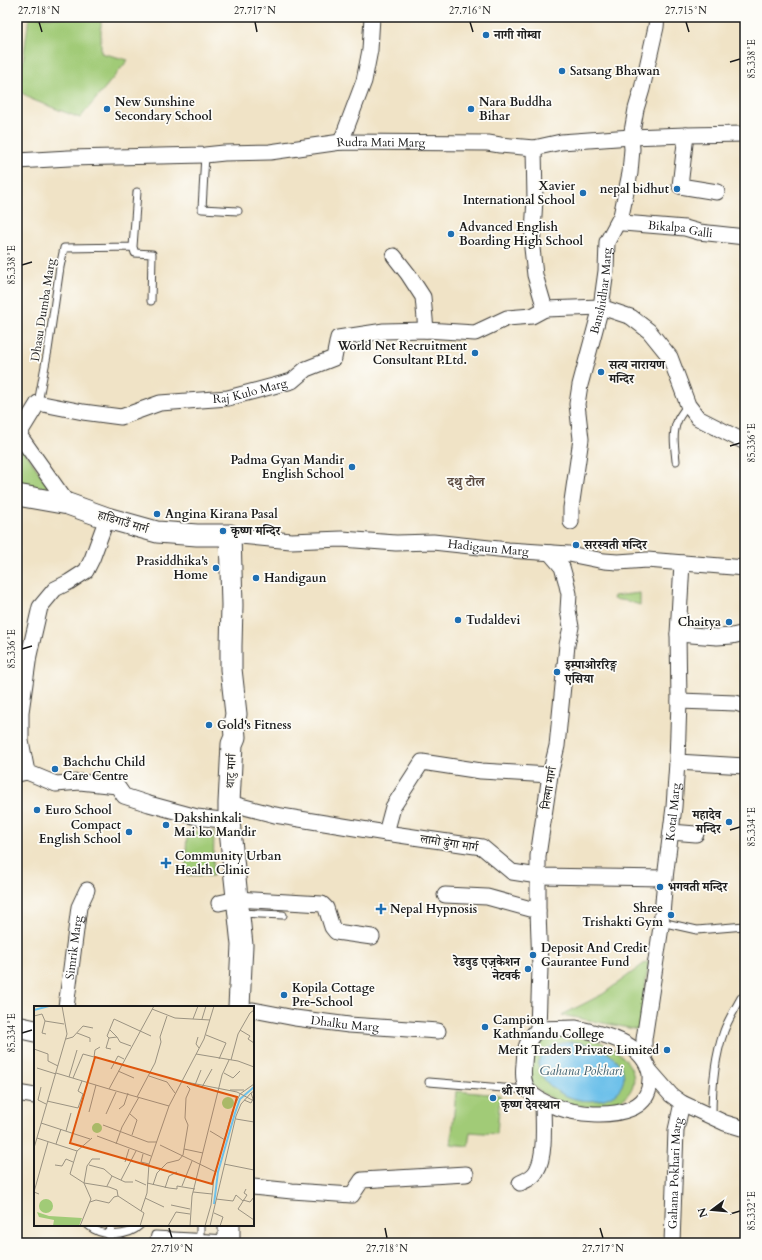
<svg xmlns="http://www.w3.org/2000/svg" width="762" height="1260" font-family="Cardo,'Noto Serif Devanagari',serif">
<style>
.green{fill:#a1cb77;stroke:#5e744a}
.water{fill:#6ec1ea;stroke:#456e83}
.lines{fill:none;stroke-linecap:round;stroke-linejoin:round}
.lane-casing{stroke:#3c3a36;stroke-width:9}
.street-casing{stroke:#3c3a36;stroke-width:17}
.secondary-casing{stroke:#3c3a36;stroke-width:23}
.lane{stroke:#fff;stroke-width:7}
.street{stroke:#fff;stroke-width:15}
.secondary{stroke:#fff;stroke-width:21}
.ticks{fill:none;stroke:#1c1c1c;stroke-width:1.5}
.poi-dot{fill:#1f6fb2;stroke:#fdfcf7;stroke-width:1.5}
.labels{text-anchor:middle;dominant-baseline:central;stroke-width:3.5;stroke-linejoin:round;paint-order:stroke}
.poi-label{font-size:12px;font-weight:bold;fill:#1c1c1c;stroke:#fdfcf7;text-anchor:start}
.street-label{font-size:12px;fill:#1c1c1c;stroke:#fdfcf7}
.neighbourhood-label{font-size:13px;font-weight:bold;fill:#58483f;stroke:#fdfcf7}
.water-label{font-size:13px;font-style:italic;fill:#3d5e6e;stroke:#fdfcf7}
.inset-river{fill:none;stroke:#6ec1ea;stroke-width:2}
.inset-road{fill:none;stroke:#9b9382;stroke-width:1}
.view{fill:#de560d;fill-opacity:0.15;stroke:#de560d;stroke-width:2}
.inset-edge{fill:none;stroke:#1c1c1c;stroke-width:2}
.neatline{fill:none;stroke:#1c1c1c;stroke-width:1.5}
.ticks-label{font-size:10px;text-anchor:middle;fill:#1c1c1c}
</style>
<rect width="100%" height="100%" fill="#fdfcf7"/>
<filter id="ink" filterUnits="userSpaceOnUse"><feTurbulence type="fractalNoise" baseFrequency=".025" numOctaves="2"/><feDisplacementMap in="SourceGraphic" scale="8" xChannelSelector="R" yChannelSelector="G"/><feConvolveMatrix kernelMatrix="1 2 1 2 8 2 1 2 1" color-interpolation-filters="sRGB"/></filter>
<filter id="wash" filterUnits="userSpaceOnUse"><feTurbulence type="fractalNoise" baseFrequency=".012" numOctaves="4" result="noise"/><feDisplacementMap in="SourceGraphic" scale="16" xChannelSelector="R" yChannelSelector="G"/><feGaussianBlur stdDeviation="0.9" result="paint"/><feColorMatrix in="noise" values="0 0 0 0 0 0 0 0 0 0 0 0 0 0 0 0 0 1.4 0 .05"/><feComposite in="paint" operator="in"/></filter>
<g filter="url(#wash)">
<rect width="100%" height="100%" fill="#f0e3c6"/>
<path class="green" d="M29,17L101,18V53L128,60L80,118L33,100L19,91Z
M17,439L52,492L17,482Z
M640,593V605L627,601L613,599L614,596Z
M187,831L214,832L213,876L185,875Z
M649,960L639,1030L562,1015L603,994Z
M566,1036C586,1036 609,1042 624,1058C630,1065 636,1075 633,1085C622,1123 533,1105 529,1076C528,1069 532,1057 533,1049C541,1040 553,1037 566,1036Z
M456,1091L500,1095L497,1134L470,1132L468,1146L451,1144Z"/>
<path class="water" d="M571,1042C580,1043 587,1044 595,1046C609,1052 630,1067 622,1085C619,1092 611,1097 604,1099C552,1112 505,1048 571,1042Z"/>
</g>
<g filter="url(#ink)">
<g class="lines">
<g class="lane-casing">
<path id="lane" d="M205,155L202,209L238,211
M133,247L135,253L152,254L151,301
M38,403L48,350L60,267L64,248L133,247L137,192
M676,461C675,449 672,434 677,422C679,416 684,410 688,405
M241,913L283,915
M661,922L697,930L745,926
M429,1082L528,1090
M712,1116C712,1087 714,1059 724,1031C728,1020 735,1009 741,998
M88,1225C101,1237 127,1238 140,1225
M200,1237V1225
M109,1243L111,1225
M153,1243L155,1235L228,1239"/>
</g>
<g class="street-casing">
<g id="street">
<path d="M686,135L680,186L717,192"/>
<path d="M341,142L364,81L370,50L372,17"/>
<path d="M534,148L535,199L532,248L535,275L545,309"/>
<path id="s1" d="M17,161L69,158L205,155L224,153L270,152L341,142L488,143L500,145L534,148L561,142L631,137L686,135L745,134"/>
<path id="s2" d="M621,216L623,223L685,228L699,232L745,237"/>
<path d="M394,256L408,274L423,297L426,330"/>
<path d="M17,432L68,504"/>
<path id="s3" d="M19,434L38,403L83,412L121,417L160,403L228,398L292,381L306,369L334,358L338,338L384,331L426,330L475,333L507,318L532,316L545,309L601,307L631,317L649,331L670,357L688,405L698,418L745,442"/>
<path id="s4" d="M571,522V508L581,439L577,404L580,385L601,307L606,271L607,242L621,216L630,173L632,149L631,137L636,109L642,89L656,27L657,17"/>
<path id="s5" d="M230,535L291,541L342,539L396,543L433,542L508,550L569,554L604,561L618,562L647,560L745,568"/>
<path d="M678,634L717,637L732,636L745,633"/>
<path d="M679,701L736,703L745,706"/>
<path d="M677,762L745,766"/>
<path d="M27,772L21,741V712L29,655L40,607L55,589L69,582L86,571L92,559L107,518"/>
<path d="M18,774L27,772L56,784L80,782L117,786L124,796L149,804L197,817L229,821"/>
<path d="M229,803L275,815L386,833L482,847L512,872L538,876L665,878"/>
<path d="M671,832L696,834"/>
<path d="M386,833L393,807L422,762L481,771L550,775"/>
<path d="M445,895L487,897L538,911"/>
<path d="M219,903L237,899L322,904L326,908L332,927L336,932L372,937"/>
<path id="s6" d="M66,1007L79,907L87,890"/>
<path id="s7" d="M253,1010L295,1018L349,1025L438,1031"/>
<path d="M576,1028C602,1034 640,1041 649,1070C651,1075 650,1082 649,1088C641,1129 548,1115 529,1091C523,1084 523,1072 524,1064C525,1047 526,1042 538,1029Z"/>
<path d="M538,1029L540,968L538,911V856L550,775L557,746L567,645L571,627L568,610L569,594L566,581L562,567L550,553"/>
<path id="s8" d="M644,1059V1039L661,927L665,878L674,807L677,762L679,701L678,634L682,563"/>
<path d="M650,1071L671,1095L682,1103L725,1123L745,1129"/>
<path d="M17,1093L35,1096"/>
<path d="M520,1183C527,1180 534,1177 537,1170C546,1155 543,1120 543,1102"/>
<path d="M253,1187L292,1191L352,1195L362,1180L466,1174"/>
<path id="s9" d="M672,1243L676,1130L682,1103"/>
</g>
</g>
<g class="secondary-casing">
<path id="secondary" d="M17,495L68,504L107,518L157,532L197,535H230L232,605L231,646V669L236,714L234,725L235,737L232,744L229,803V821L242,945L239,1007
M17,1027L35,1031
M229,1243V1225"/>
</g>
<use href="#lane" class="lane"/>
<use href="#street" class="street"/>
<use href="#secondary" class="secondary"/>
</g>
</g>
<path class="ticks" d="M39,22L42,32M255,22L257,32M470,22L473,32M686,22L689,32M730,62L740,59M22,265L32,262M730,446L740,443M22,649L32,646M730,830L740,827M22,1033L32,1030M730,1214L740,1211M169,1228L172,1238M385,1228L387,1238M600,1228L603,1238"/>
<g class="poi-dot">
<circle cx="486" cy="35" r="4"/>
<circle cx="562" cy="71" r="4"/>
<circle cx="107" cy="109" r="4"/>
<circle cx="471" cy="109" r="4"/>
<circle cx="677" cy="189" r="4"/>
<circle cx="583" cy="193" r="4"/>
<circle cx="451" cy="234" r="4"/>
<circle cx="475" cy="353" r="4"/>
<circle cx="601" cy="372" r="4"/>
<circle cx="352" cy="467" r="4"/>
<circle cx="157" cy="514" r="4"/>
<circle cx="223" cy="531" r="4"/>
<circle cx="576" cy="545" r="4"/>
<circle cx="216" cy="568" r="4"/>
<circle cx="256" cy="578" r="4"/>
<circle cx="458" cy="620" r="4"/>
<circle cx="729" cy="622" r="4"/>
<circle cx="557" cy="672" r="4"/>
<circle cx="209" cy="725" r="4"/>
<circle cx="55" cy="769" r="4"/>
<circle cx="37" cy="810" r="4"/>
<circle cx="729" cy="822" r="4"/>
<circle cx="166" cy="825" r="4"/>
<circle cx="129" cy="832" r="4"/>
<path d="M164 857h4v4h4v4h-4v4h-4v-4h-4v-4h4z"/>
<circle cx="660" cy="887" r="4"/>
<path d="M379 903h4v4h4v4h-4v4h-4v-4h-4v-4h4z"/>
<circle cx="671" cy="915" r="4"/>
<circle cx="533" cy="955" r="4"/>
<circle cx="528" cy="969" r="4"/>
<circle cx="284" cy="995" r="4"/>
<circle cx="485" cy="1027" r="4"/>
<circle cx="667" cy="1050" r="4"/>
<circle cx="493" cy="1098" r="4"/>
</g>
<g class="labels">
<g class="poi-label">
<text x="494" y="35">नागी गोम्बा</text>
<text x="570" y="71">Satsang Bhawan</text>
<text x="115" y="102">New Sunshine<tspan x="115" dy="14">Secondary School</tspan></text>
<text x="479" y="102">Nara Buddha<tspan x="479" dy="14">Bihar</tspan></text>
<text x="575" y="186" text-anchor="end">Xavier<tspan x="575" dy="14">International School</tspan></text>
<text x="669" y="189" text-anchor="end">nepal bidhut</text>
<text x="459" y="227">Advanced English<tspan x="459" dy="14">Boarding High School</tspan></text>
<text x="467" y="346" text-anchor="end">World Net Recruitment<tspan x="467" dy="14">Consultant P.Ltd.</tspan></text>
<text x="609" y="365">सत्य नारायण<tspan x="609" dy="14">मन्दिर</tspan></text>
<text x="344" y="460" text-anchor="end">Padma Gyan Mandir<tspan x="344" dy="14">English School</tspan></text>
<text x="165" y="514">Angina Kirana Pasal</text>
<text x="231" y="531">कृष्ण मन्दिर</text>
<text x="584" y="545">सरस्वती मन्दिर</text>
<text x="208" y="561" text-anchor="end">Prasiddhika's<tspan x="208" dy="14">Home</tspan></text>
<text x="264" y="578">Handigaun</text>
<text x="466" y="620">Tudaldevi</text>
<text x="721" y="622" text-anchor="end">Chaitya</text>
<text x="565" y="665">इम्पाओररिङ्ग<tspan x="565" dy="14">एसिया</tspan></text>
<text x="217" y="725">Gold's Fitness</text>
<text x="63" y="762">Bachchu Child<tspan x="63" dy="14">Care Centre</tspan></text>
<text x="45" y="810">Euro School</text>
<text x="721" y="815" text-anchor="end">महादेव<tspan x="721" dy="14">मन्दिर</tspan></text>
<text x="174" y="818">Dakshinkali<tspan x="174" dy="14">Mai ko Mandir</tspan></text>
<text x="121" y="825" text-anchor="end">Compact<tspan x="121" dy="14">English School</tspan></text>
<text x="175" y="856">Community Urban<tspan x="175" dy="14">Health Clinic</tspan></text>
<text x="668" y="887">भगवती मन्दिर</text>
<text x="663" y="908" text-anchor="end">Shree<tspan x="663" dy="14">Trishakti Gym</tspan></text>
<text x="390" y="909">Nepal Hypnosis</text>
<text x="541" y="948">Deposit And Credit<tspan x="541" dy="14">Gaurantee Fund</tspan></text>
<text x="520" y="962" text-anchor="end">रेडवुड एजुकेशन<tspan x="520" dy="14">नेटवर्क</tspan></text>
<text x="292" y="988">Kopila Cottage<tspan x="292" dy="14">Pre-School</tspan></text>
<text x="493" y="1020">Campion<tspan x="493" dy="14">Kathmandu College</tspan></text>
<text x="659" y="1050" text-anchor="end">Merit Traders Private Limited</text>
<text x="501" y="1091">श्री राधा<tspan x="501" dy="14">कृष्ण देवस्थान</tspan></text>
</g>
<g class="street-label">
<text stroke="none"><textPath href="#s1" startOffset="365">Rudra Mati Marg</textPath></text>
<text stroke="none"><textPath href="#s2" startOffset="65">Bikalpa Galli</textPath></text>
<text stroke="none"><textPath href="#s4" startOffset="235">Banshidhar Marg</textPath></text>
<text transform="translate(43 310) rotate(-81)">Dhasu Dumba Marg</text>
<text stroke="none"><textPath href="#s3" startOffset="253">Raj Kulo Marg</textPath></text>
<text transform="translate(123 522) rotate(17)">हाडिगाउँ मार्ग</text>
<text stroke="none"><textPath href="#s5" startOffset="259">Hadigaun Marg</textPath></text>
<text transform="translate(231 771) rotate(-87)">थाटु मार्ग</text>
<text transform="translate(549 788) rotate(-81)">निल्मा मार्ग</text>
<text stroke="none"><textPath href="#s8" startOffset="249">Kotal Marg</textPath></text>
<text transform="translate(449 843) rotate(9)">लामो ढुंगा मार्ग</text>
<text stroke="none"><textPath href="#s6" startOffset="60">Simrik Marg</textPath></text>
<text stroke="none"><textPath href="#s7" startOffset="93">Dhalku Marg</textPath></text>
<text stroke="none"><textPath href="#s9" startOffset="70">Gahana Pokhari Marg</textPath></text>
</g>
<g class="neighbourhood-label">
<text x="466" y="482">दथु टोल</text>
</g>
<g class="water-label">
<text x="581" y="1071">Gahana Pokhari</text>
</g>
</g>
<g transform="translate(34 1006)">
<rect width="220" height="220" fill="#f0e3c6"/>
<path d="M188 97a6 6 0 1 1 12 0a6 6 0 1 1-12 0ZM58 122a5 5 0 1 1 10 0a5 5 0 1 1-10 0ZM5 200a7 7 0 1 1 14 0a7 7 0 1 1-14 0ZM3,206L15,210L48,212L45,220H19L20,214L5,211Z" fill="#a1cb77"/>
<path class="inset-river" d="M0,4L15,0M180,198L184,166L201,107L206,93L220,81"/>
<path class="inset-road" d="M118,3L141,12L176,14M0,10L8,8L11,15M159,13L164,0M168,13L172,0M206,24L216,30L214,33L220,37M43,27L56,32V36M12,28L8,27L11,15L30,18M172,29L192,37L185,53M83,31L86,36L97,40M164,31L162,38L165,42M75,32L83,31L76,24M32,33L39,31L49,20L59,22M0,43L14,48V55L24,60M77,43L72,42L75,32L73,30L80,13L117,30M162,48L204,55L220,61M197,54L204,28L216,7L220,4M3,62L22,68M77,63L84,50L90,53M84,65L100,72M22,67L75,83L120,0M190,67L199,72L206,65M115,70L133,76L141,87M35,71L43,44M39,72L49,48L60,51L61,44L66,41M147,75L203,86L220,95M161,79L167,64M7,81L4,94L12,98M168,81L178,63M75,83L135,100L170,33L180,0M196,84H210M103,91L121,57L127,36L126,31L133,10M210,94L217,97L219,93L217,87L220,85M13,95L44,102L49,88L44,85L48,75M85,103L90,99L94,87M55,106L62,79M72,108L82,86M96,108L103,114L98,129M202,113L220,116M7,117L56,133M69,119L114,136H123M32,125L37,107M176,125L191,134M63,130L117,150M3,132L43,145L36,168L50,177L57,193L46,220M22,138L27,123M82,138L88,121L105,91M126,139L182,166M0,142L33,28L28,0M150,143L169,147M43,145L58,132M109,148L107,156L115,158M66,153H58L53,160L50,177L75,181L83,184L84,190M91,156L95,143M190,158L220,164M21,159L28,160L32,153L39,156M55,159L70,163L78,170L73,180M78,170L91,176H99M87,174L102,145M101,174L112,179M113,177L135,182L143,183V180L161,183M119,179L123,167L133,157L145,154L149,149L154,119L151,112L152,92L156,83L153,80M148,180L158,155M131,182L135,170L143,166M212,183L210,187L213,189L204,203L220,214M159,186L178,188M5,188L0,186L14,136M111,192L130,201M182,193L199,195L202,189L209,195M209,194L216,196L220,191M56,196L62,194L75,197L80,191L84,190L107,205M137,199L156,203M180,207L189,211L186,220M106,220L110,207L107,205L113,187L115,158L135,100M134,220L142,206L156,208M156,220L158,190L188,69L195,54M171,220L177,199L180,172L198,106L206,88L220,78M176,220L202,110L207,98L217,87"/>
<path class="view" d="M61,51L203,91L178,178L36,137Z"/>
<rect width="220" height="220" class="inset-edge"/>
</g>
<rect width="762" height="1260" fill="none" stroke="#fdfcf7" stroke-width="44"/>
<g transform="translate(712 1210) rotate(254)" stroke="#fdfcf7" stroke-width="3" paint-order="stroke">
<path d="M0-3L7 15L0 10L-7 15Z" fill="#1c1c1c"/>
<text y="-6" font-size="11" font-weight="bold" text-anchor="middle" fill="#1c1c1c">N</text>
</g>
<rect x="22" y="22" width="718" height="1216" class="neatline"/>
<g class="ticks-label">
<text x="39" y="14">27.718°N</text>
<text x="255" y="14">27.717°N</text>
<text x="470" y="14">27.716°N</text>
<text x="686" y="14">27.715°N</text>
<text transform="translate(751 59) rotate(-90)" y="4">85.338°E</text>
<text transform="translate(11 265) rotate(-90)" y="4">85.338°E</text>
<text transform="translate(751 443) rotate(-90)" y="4">85.336°E</text>
<text transform="translate(11 649) rotate(-90)" y="4">85.336°E</text>
<text transform="translate(751 827) rotate(-90)" y="4">85.334°E</text>
<text transform="translate(11 1033) rotate(-90)" y="4">85.334°E</text>
<text transform="translate(751 1211) rotate(-90)" y="4">85.332°E</text>
<text x="172" y="1252">27.719°N</text>
<text x="387" y="1252">27.718°N</text>
<text x="603" y="1252">27.717°N</text>
</g>
</svg>
